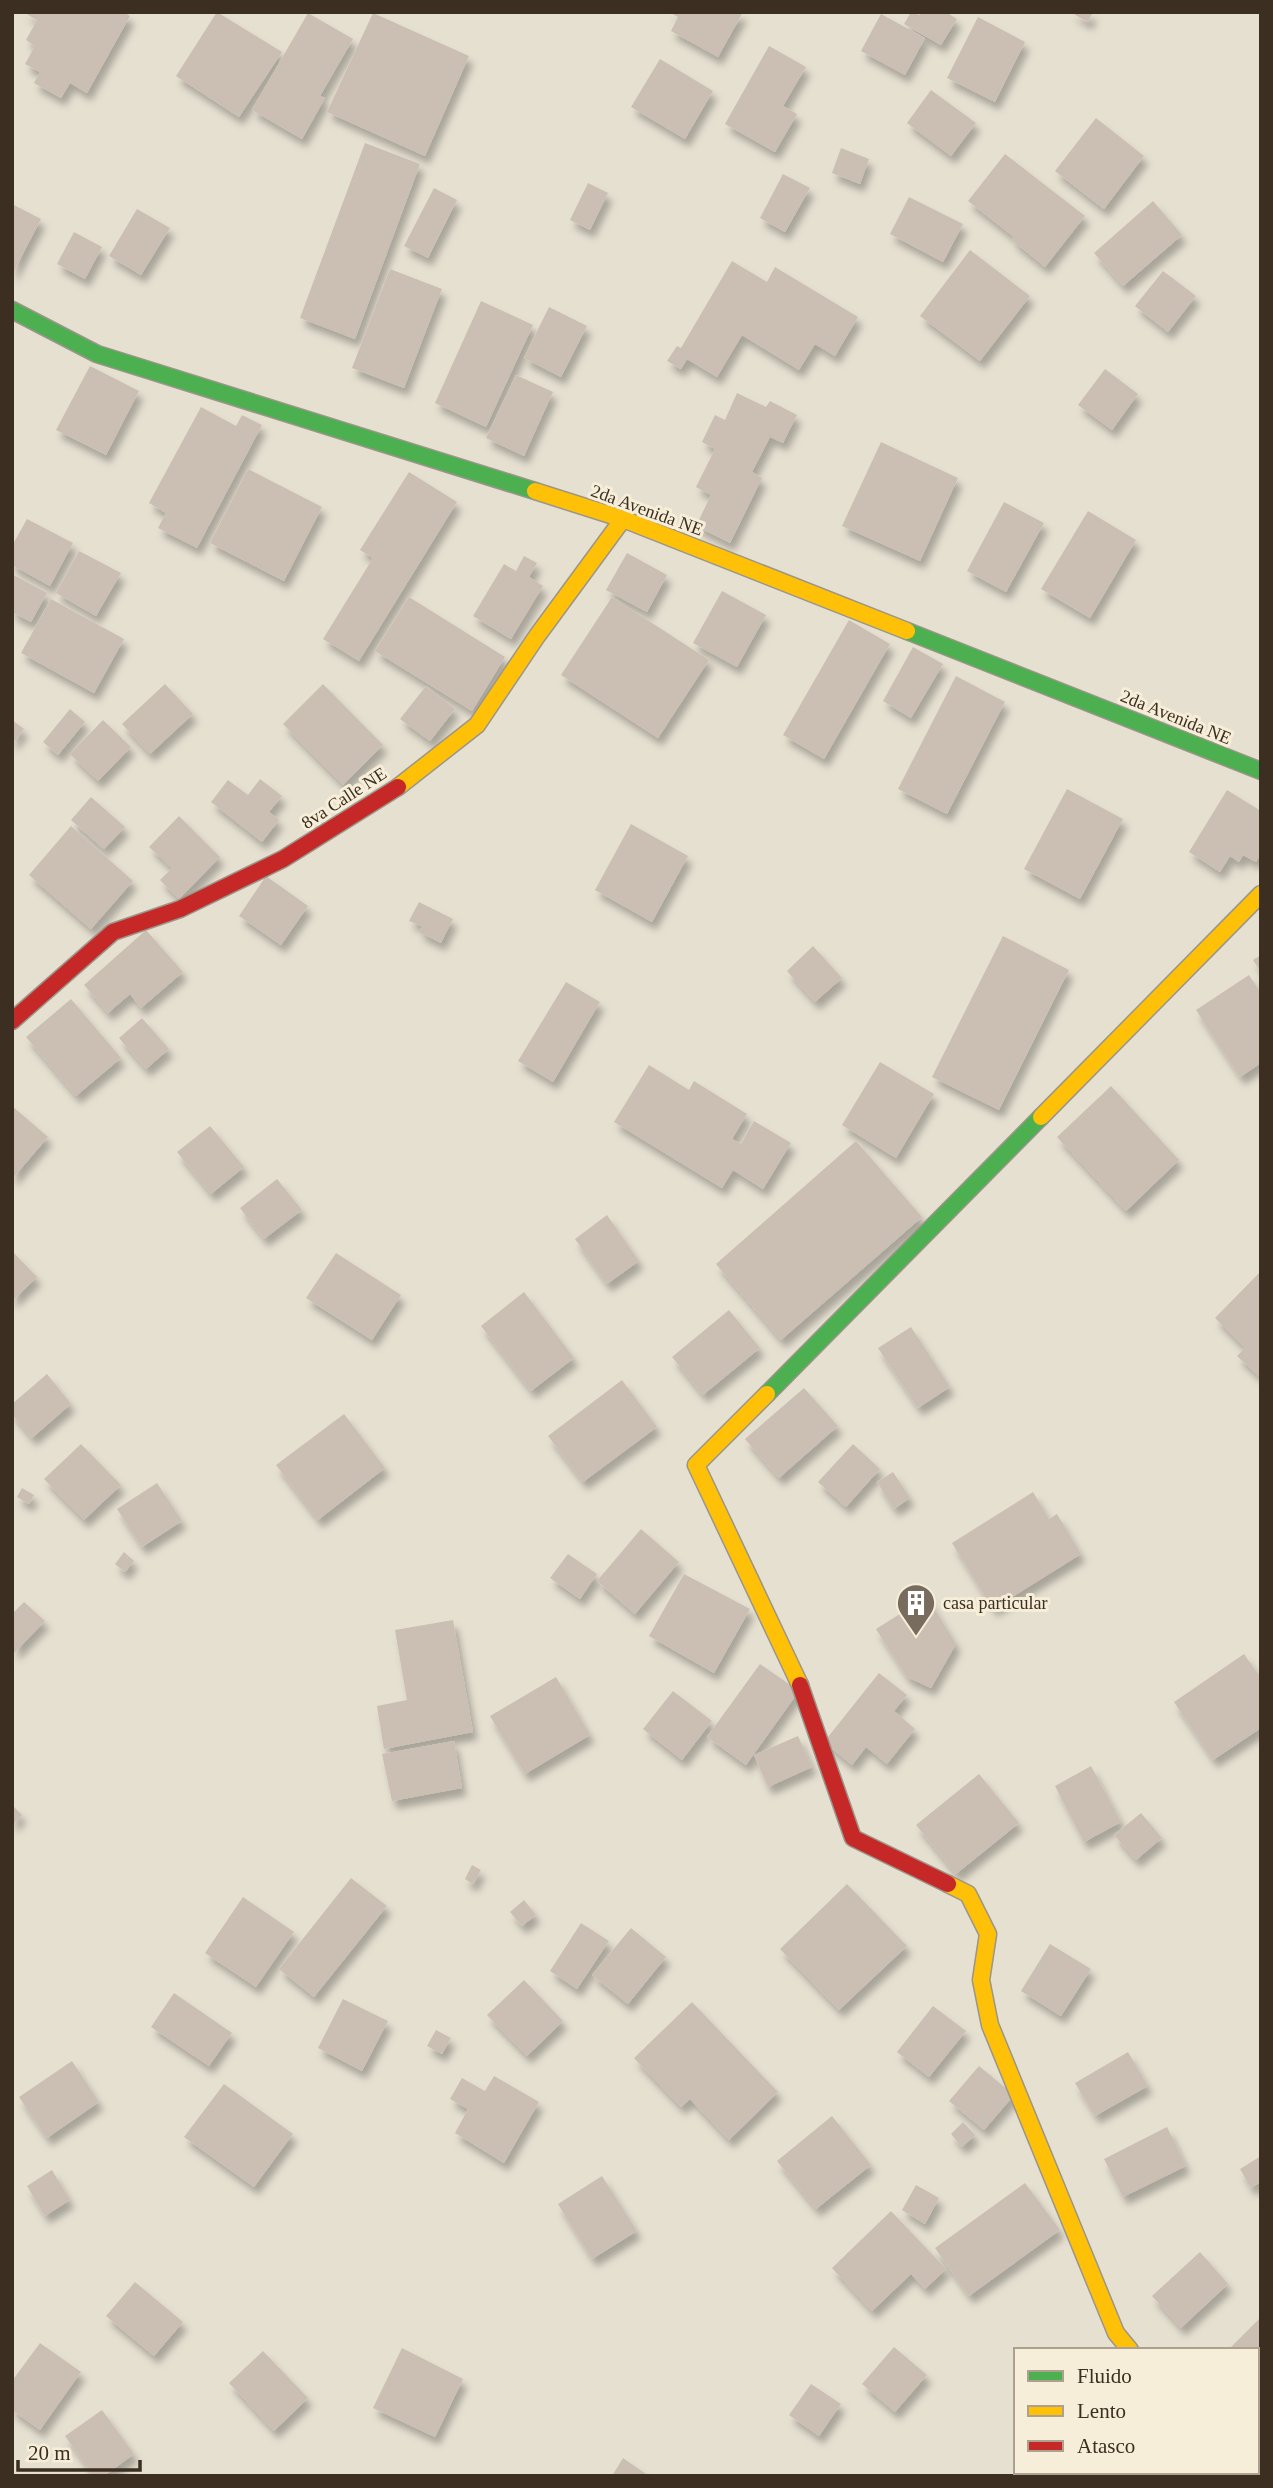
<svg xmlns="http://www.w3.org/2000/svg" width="1273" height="2488" font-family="Georgia,serif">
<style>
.building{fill:#cabfb2;filter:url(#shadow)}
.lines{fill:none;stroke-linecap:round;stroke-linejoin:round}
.street-casing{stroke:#aca599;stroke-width:42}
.fast-casing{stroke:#9b958a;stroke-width:19}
.slow-casing{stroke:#9b958a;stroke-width:19}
.jam-casing{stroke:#9b958a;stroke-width:19}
.street{stroke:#eeebe2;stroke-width:38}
.fast{stroke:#4caf50;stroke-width:16}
.slow{stroke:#ffc107;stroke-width:16}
.jam{stroke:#c62828;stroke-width:16}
.labels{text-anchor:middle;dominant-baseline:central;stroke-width:6;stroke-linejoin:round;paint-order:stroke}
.street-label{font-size:18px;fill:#3c2e20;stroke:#f6eed8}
.poi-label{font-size:18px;fill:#3c2e20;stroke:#f6eed8;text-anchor:start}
</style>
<defs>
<filter id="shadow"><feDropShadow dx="4.5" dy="8" stdDeviation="3.5" flood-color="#0004"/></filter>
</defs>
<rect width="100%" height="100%" fill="#e6e0d1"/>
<path class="building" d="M23,12H123L130,16L87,93L70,83L61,98L34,83L40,72L25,64L35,46L26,40L37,20Z
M217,12L282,52L239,117L176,76Z
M669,12H743L718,57L671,31L678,17Z
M911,12L920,15L921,12H946L957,19L941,45L904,24Z
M1070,12H1093L1088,22Z
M308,13L353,39L320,96L325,98L302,139L252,110Z
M373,13L469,56L425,156L327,112Z
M881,14L925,38L905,75L861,51Z
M978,17L1025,42L995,102L947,78Z
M769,46L806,67L783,106L797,114L775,152L725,124Z
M660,59L713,91L685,139L631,107Z
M931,90L976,123L951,156L907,123Z
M1096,118L1144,156L1104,209L1055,171Z
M365,143L420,164L355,339L300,318Z
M841,148L869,159L860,184L832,173Z
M1005,154L1085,216L1045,267L1012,240L1014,237L968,201Z
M783,174L810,188L785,232L760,218Z
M588,183L608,193L590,230L570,220Z
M434,188L457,200L428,258L404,246Z
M909,197L963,224L943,262L890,234Z
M1153,201L1182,235L1123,286L1094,253Z
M12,204L41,219L12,275Z
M137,209L170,228L141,275L109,256Z
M74,232L102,247L85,279L57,264Z
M970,250L1030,296L980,361L920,316Z
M732,261L767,282L775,267L858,317L835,356L815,344L799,370L742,335L717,377L687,359L681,369L667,361L677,346L681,348Z
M390,269L442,289L404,388L352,368Z
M1163,271L1196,296L1168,332L1135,306Z
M481,301L533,325L486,427L435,403Z
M549,307L587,326L561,377L524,358Z
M90,366L139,391L106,455L56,430Z
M1105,369L1138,394L1112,430L1078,405Z
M516,375L553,392L524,456L486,438Z
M737,393L766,407L770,401L797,415L783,443L770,437L752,472L762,478L730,543L696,526L711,495L696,487L715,449L702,442L715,415L725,420Z
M201,407L236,426L242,415L262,425L197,548L158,528L166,513L149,503Z
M881,442L958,478L920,561L842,526Z
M248,469L322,507L284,581L210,543Z
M409,472L457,502L359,661L323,639L373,558L360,550Z
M1004,502L1044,523L1006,592L967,571Z
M1088,511L1136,540L1090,618L1041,589Z
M27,519L73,543L50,586L12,565V546Z
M79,551L121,573L96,616L56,593Z
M627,553L667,575L647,612L606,590Z
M524,556L537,563L529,577L543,586L511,639L473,616L504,564L516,571Z
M12,574L47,593L31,622L12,612Z
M722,591L766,615L737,667L693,643Z
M409,597L505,657L472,711L375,651Z
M612,597L709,660L658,738L561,675Z
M51,599L124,639L94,693L21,653Z
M849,620L890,644L824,759L783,735Z
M913,647L943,664L911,718L883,701Z
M956,676L1005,702L947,814L898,789Z
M165,684L193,714L150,754L122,724Z
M323,684L383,745L343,785L283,724Z
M426,686L455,709L430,741L400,719Z
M70,709L85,722L58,755L43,742Z
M12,720L24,729L12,744Z
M103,720L131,747L98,781L70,754Z
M260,779L282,796L269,812L279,820L262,842L211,802L228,780L248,795Z
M1067,789L1123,819L1080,899L1024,869Z
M1227,790L1261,811V854L1256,862L1243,855L1239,862L1230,856L1220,872L1189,852Z
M91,797L125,827L104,849L71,820Z
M179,816L220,857L179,899L160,880L172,868L149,847Z
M631,824L688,856L652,922L595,890Z
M71,826L133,881L91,929L29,875Z
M266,876L308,906L281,945L239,916Z
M419,902L453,919L441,943L419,932L422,926L409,921Z
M146,930L183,972L141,1008L130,994L108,1013L84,985Z
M1003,936L1069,970L999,1110L932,1077Z
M813,946L842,978L815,1002L787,971Z
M1261,955V972L1253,960Z
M1249,975L1261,993V1063L1240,1077L1196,1010Z
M566,982L600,1002L553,1082L518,1061Z
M71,999L121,1058L76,1096L26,1037Z
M142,1018L169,1049L146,1069L119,1038Z
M880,1062L934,1094L896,1158L842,1125Z
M649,1065L689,1090L694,1081L747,1114L732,1139L741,1144L754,1121L791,1143L763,1189L733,1170L722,1188L614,1122Z
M1111,1086L1179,1160L1126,1211L1057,1137Z
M12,1106L48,1137L12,1179Z
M210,1126L244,1167L211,1194L177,1152Z
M856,1141L922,1217L781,1340L716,1264Z
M277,1179L302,1210L264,1239L240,1208Z
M607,1215L639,1261L607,1284L575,1239Z
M12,1251L37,1277L12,1301Z
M336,1253L401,1295L372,1340L306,1298Z
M1261,1271V1378L1237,1356L1245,1348L1215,1318Z
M524,1292L574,1358L531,1391L481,1326Z
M729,1310L760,1348L703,1395L672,1357Z
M911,1327L950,1387L918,1408L878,1348Z
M47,1374L71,1404L32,1438L12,1414V1404Z
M622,1380L657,1427L583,1482L548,1436Z
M804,1388L838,1426L779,1478L745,1439Z
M344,1414L385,1468L318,1520L276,1465Z
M81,1444L121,1485L84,1520L44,1479Z
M853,1444L880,1469L846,1507L818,1482Z
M893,1472L910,1498L894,1509L877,1482Z
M157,1483L182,1521L142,1547L117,1509Z
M22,1488L34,1495L29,1504L17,1497Z
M1033,1492L1049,1519L1057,1514L1081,1554L993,1609L952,1543Z
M641,1529L679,1562L635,1614L597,1581Z
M124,1552L134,1561L125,1572L115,1564Z
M568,1554L597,1574L580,1599L550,1578Z
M684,1574L750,1609L714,1673L649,1636Z
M927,1597L956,1644L931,1688L907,1677L876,1629Z
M24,1602L45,1621L14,1653L12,1614Z
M453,1620L473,1732L384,1749L377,1706L407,1700L395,1630Z
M1244,1654L1261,1678V1728L1213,1760L1174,1702Z
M760,1664L799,1691L746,1765L707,1737Z
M879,1673L907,1695L894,1711L915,1729L887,1764L866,1747L852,1765L824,1742Z
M556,1677L590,1735L525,1774L490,1716Z
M673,1691L712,1721L682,1760L643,1729Z
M798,1736L812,1767L768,1787L754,1755Z
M454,1741L462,1788L392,1801L382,1754Z
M1091,1766L1121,1822L1084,1842L1055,1786Z
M979,1774L1019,1823L956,1874L916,1825Z
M12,1805L22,1815L12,1825Z
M1141,1813L1162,1838L1136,1860L1114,1835Z
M472,1865L481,1870L473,1884L465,1879Z
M351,1878L387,1906L314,1997L279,1969Z
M847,1884L907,1946L839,2010L780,1949Z
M243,1897L294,1932L256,1987L205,1953Z
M524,1900L536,1915L522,1926L510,1912Z
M581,1923L609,1941L577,1989L550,1971Z
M631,1928L666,1957L628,2004L592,1975Z
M1050,1944L1091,1969L1061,2016L1021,1991Z
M524,1980L563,2021L527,2056L487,2015Z
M174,1993L232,2033L209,2066L151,2027Z
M343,1999L388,2021L362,2071L318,2048Z
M692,2002L778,2092L729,2140L690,2099L681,2107L634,2058Z
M933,2006L966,2031L929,2077L897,2052Z
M436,2030L451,2038L442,2054L427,2046Z
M1128,2052L1148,2086L1095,2116L1075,2083Z
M72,2061L99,2102L47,2138L19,2097Z
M979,2066L1014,2095L984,2130L949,2101Z
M494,2076L539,2102L504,2163L455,2133L468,2109L450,2099L462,2078L485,2091Z
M224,2084L293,2134L254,2187L184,2137Z
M832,2116L871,2165L816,2209L777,2161Z
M963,2122L975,2135L962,2147L951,2134Z
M1167,2127L1186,2166L1123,2197L1104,2159Z
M1261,2156V2182L1251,2188L1240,2169Z
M52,2170L70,2200L45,2216L27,2186Z
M602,2176L637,2231L592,2259L558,2204Z
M1025,2183L1060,2230L969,2296L935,2248Z
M916,2185L939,2198L925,2224L902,2210Z
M891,2211L946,2269L925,2289L911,2274L872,2311L832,2268Z
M1200,2252L1228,2284L1181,2328L1152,2296Z
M135,2282L183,2322L154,2356L106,2316Z
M1261,2317V2404L1257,2408V2350H1228Z
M40,2343L81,2372L40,2430L12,2410V2381Z
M894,2347L927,2375L895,2412L862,2384Z
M402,2348L463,2379L435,2437L373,2408Z
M263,2351L308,2398L274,2431L229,2383Z
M811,2384L841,2404L819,2436L789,2415Z
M102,2410L134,2454L104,2476H94L65,2436Z
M623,2458L649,2476H612Z"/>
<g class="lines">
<g class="street-casing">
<path id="street" d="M1236,2472L1239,2476"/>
</g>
<g class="fast-casing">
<path id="fast" d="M12,310L97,354L535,491
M907,631L1261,771
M767,1394L1041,1117"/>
</g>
<g class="slow-casing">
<path id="slow" d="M535,491L623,519L907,631
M398,787L477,725L537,636L623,519
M1041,1117L1261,894
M767,1394L696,1465L800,1685
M948,1884L968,1894L988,1934L981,1980L990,2025L1116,2333L1130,2350"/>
</g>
<g class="jam-casing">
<path id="jam" d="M12,1021L113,932L180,909L283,859L398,787
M800,1685L853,1838L948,1884"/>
</g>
<use href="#street" class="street"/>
<use href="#fast" class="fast"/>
<use href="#slow" class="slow"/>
<use href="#jam" class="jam"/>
</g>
<defs>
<g id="building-pin" transform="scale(2.0125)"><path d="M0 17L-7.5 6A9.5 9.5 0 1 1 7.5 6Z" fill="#786c5e" stroke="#f6eed8"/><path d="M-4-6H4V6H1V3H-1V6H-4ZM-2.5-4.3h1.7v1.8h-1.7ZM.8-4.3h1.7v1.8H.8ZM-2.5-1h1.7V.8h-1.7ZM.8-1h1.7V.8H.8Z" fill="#fff"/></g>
</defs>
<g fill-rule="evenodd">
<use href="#building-pin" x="916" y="1603"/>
</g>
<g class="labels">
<g class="street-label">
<text transform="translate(647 510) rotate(20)">2da Avenida NE</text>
<text transform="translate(1176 717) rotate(22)">2da Avenida NE</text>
<text transform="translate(344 798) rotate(-33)">8va Calle NE</text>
</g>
<g class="poi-label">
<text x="943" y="1603">casa particular</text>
</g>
</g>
<rect width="1273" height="2488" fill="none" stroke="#3c2e20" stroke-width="28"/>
<rect x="1014" y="2348" width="245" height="126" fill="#f6eed8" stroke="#aca18e" stroke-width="2"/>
<rect x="1028" y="2371" width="35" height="10" fill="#4caf50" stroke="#aca18e" stroke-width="2"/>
<text x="1077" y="2383" font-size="21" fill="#3c2e20">Fluido</text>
<rect x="1028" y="2406" width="35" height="10" fill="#ffc107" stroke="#aca18e" stroke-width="2"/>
<text x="1077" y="2418" font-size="21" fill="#3c2e20">Lento</text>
<rect x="1028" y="2441" width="35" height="10" fill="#c62828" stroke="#aca18e" stroke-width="2"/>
<text x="1077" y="2453" font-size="21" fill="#3c2e20">Atasco</text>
<path d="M18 2460v10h122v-10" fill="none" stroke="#3c2e20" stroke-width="3.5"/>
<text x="28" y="2460" font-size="21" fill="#3c2e20" stroke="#f6eed8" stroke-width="5" paint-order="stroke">20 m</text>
</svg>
